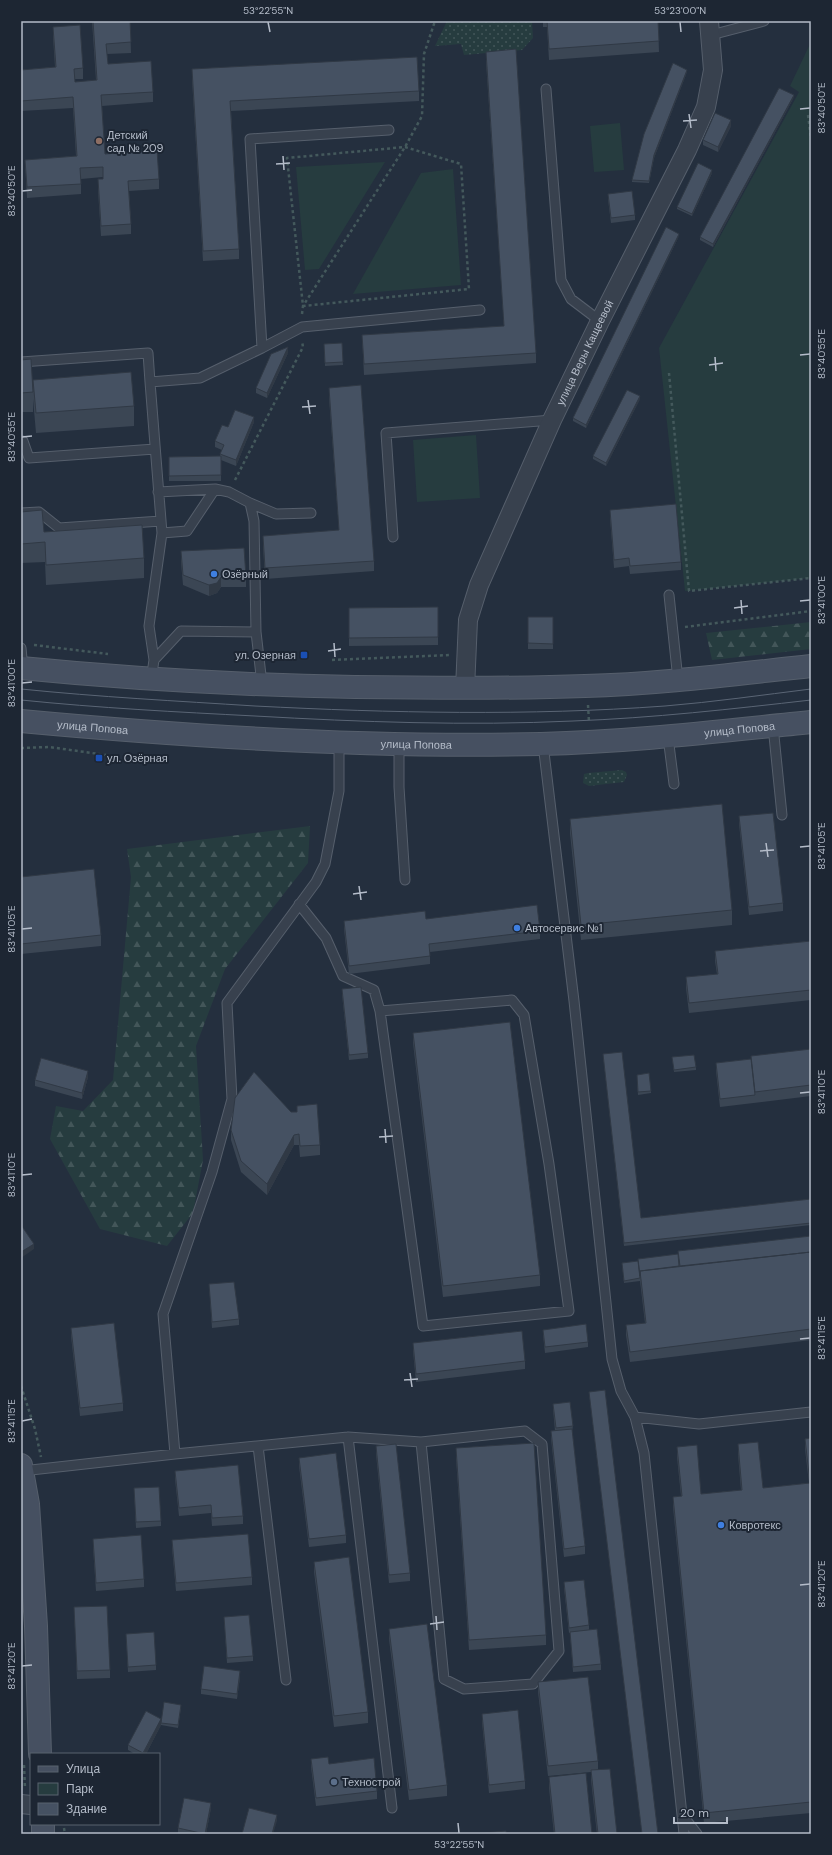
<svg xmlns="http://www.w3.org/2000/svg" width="832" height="1855" font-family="'DM Sans',sans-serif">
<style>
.grass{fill:url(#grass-dots)}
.forest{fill:url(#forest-firs)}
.green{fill:#263c3f}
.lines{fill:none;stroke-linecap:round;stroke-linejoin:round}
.lane-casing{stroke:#565f6c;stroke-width:11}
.street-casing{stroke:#565f6c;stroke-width:20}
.secondary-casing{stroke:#565f6c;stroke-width:24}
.path{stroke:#44595c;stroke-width:2.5;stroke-dasharray:3 3;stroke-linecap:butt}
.lane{stroke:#38414e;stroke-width:9}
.street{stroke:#38414e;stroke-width:18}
.secondary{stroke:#465061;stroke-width:22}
.tram{stroke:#5a6575;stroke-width:1}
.wall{fill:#3b4654}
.shaded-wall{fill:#303945}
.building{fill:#455162;stroke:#303945}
.ticks{fill:none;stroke:#b4bcc9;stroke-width:1.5}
.education-dot{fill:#8d6e63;stroke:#1d2633;stroke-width:1.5}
.shop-dot{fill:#3f7fe0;stroke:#1d2633;stroke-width:1.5}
.transit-dot{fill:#1a4fb4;stroke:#1d2633;stroke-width:1.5}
.service-dot{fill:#5c6f8a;stroke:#1d2633;stroke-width:1.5}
.labels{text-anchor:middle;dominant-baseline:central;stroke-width:4;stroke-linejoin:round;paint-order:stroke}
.poi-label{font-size:11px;fill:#b4bcc9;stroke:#1d2633;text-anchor:start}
.street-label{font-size:11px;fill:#b4bcc9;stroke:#1d2633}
.neatline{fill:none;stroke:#b4bcc9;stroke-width:1.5}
.ticks-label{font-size:10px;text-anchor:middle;fill:#b4bcc9}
</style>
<defs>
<pattern id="grass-dots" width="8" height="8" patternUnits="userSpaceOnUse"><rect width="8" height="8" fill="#263c3f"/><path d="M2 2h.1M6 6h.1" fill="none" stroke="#435659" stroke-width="1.8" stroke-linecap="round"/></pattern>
<pattern id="forest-firs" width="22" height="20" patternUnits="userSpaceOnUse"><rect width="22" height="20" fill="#263c3f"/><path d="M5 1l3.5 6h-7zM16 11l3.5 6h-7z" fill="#435659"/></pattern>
</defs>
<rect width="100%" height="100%" fill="#242f3e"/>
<path class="grass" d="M447,21H532L533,38L522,50L464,55L461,44L435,46Z
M622,770L626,772L627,775L624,782L589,786L583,783L584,774L588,773Z"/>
<path class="forest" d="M811,622V649L712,660L706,633Z
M310,826L308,863L225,969L196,1046L203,1160L193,1213L167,1246L100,1229L50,1139L56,1106L83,1111L113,1080L131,877L127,849Z"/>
<path class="green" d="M811,42V578L685,591L659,348L799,92L790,86Z
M620,123L624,170L594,172L590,126Z
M385,162L319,269L305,270L296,167Z
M453,169L461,285L353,294L421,173Z
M476,435L480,498L417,502L413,440Z"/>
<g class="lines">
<g class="lane-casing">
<path id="lane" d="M711,35L764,21
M546,89L561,280L571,299L600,321
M262,348L302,327L480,310
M21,362L148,353L150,382
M23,441L29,458L155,449
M158,492L215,489
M250,503L276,514L311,513
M21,513L39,512L59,528L161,521
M393,537L386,433L552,420
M669,595L678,680
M21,648L23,669
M154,660L181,631L256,632
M151,680L154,660L149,626L162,533
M262,684L256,632L254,521L250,503L229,492L215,489L187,531L162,533L150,382L200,378L262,348L250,139L389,130
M773,726L782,815
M668,737L674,784
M399,743V787L405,880
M543,744L574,1001L612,1359L621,1391L635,1417L644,1453L684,1834
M299,904L326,938L343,976L374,990L380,1011L423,1326L569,1311L549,1164L524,1015L512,1000L380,1011
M635,1417L699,1424L811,1412
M348,1437L392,1808
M258,1446L286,1680
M175,1454L348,1437L421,1442L444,1679L464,1689L533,1684L559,1651L542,1444L525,1431L421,1442
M22,1471L175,1454L163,1314L212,1172L232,1099L227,1003L316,882L325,864L339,791V743
M683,1816L697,1834"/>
</g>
<g class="street-casing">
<g id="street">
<path id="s1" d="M465,689L468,620L479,585L552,420L600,321L687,150L706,107L713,70L709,21"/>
<path d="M21,1804L31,1805"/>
</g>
</g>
<g class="secondary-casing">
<g id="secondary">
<path d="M21,668C132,679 243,685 355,687C431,688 508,689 585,686C661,684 736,674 811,666"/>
<path id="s2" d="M21,721C193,737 369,748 541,744C632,742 721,731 811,722"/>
<path d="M21,1465L28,1504L36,1626L40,1754"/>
<path d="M43,1824V1834"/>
</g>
</g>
<path class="path" d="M808,115L811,138
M405,147L461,164L469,289L303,306L287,158Z
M302,314L303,306L405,147L422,116L424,54L435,21
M669,373L689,591L811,578
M235,480L303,347L302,341
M685,627L811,611
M34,645L108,654
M332,660L449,655
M588,705L589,722
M21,748L49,747L106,755
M21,1386L35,1429L41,1457
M24,1765L25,1788
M64,1828L65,1834"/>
<use href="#lane" class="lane"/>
<use href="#street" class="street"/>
<use href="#secondary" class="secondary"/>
<path class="tram" d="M21,689C99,697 177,701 255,706C391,713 528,716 665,706C714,702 762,695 811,689
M21,700C99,708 177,712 255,716C361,722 467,726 573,721C653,718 732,709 811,700"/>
</g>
<path class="wall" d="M92,21H130L131,53L107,54L108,64L153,92V102L102,106L105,154L159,179V189L129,191L131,224V234L101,236L98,190V179H103V177L81,179V194L27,198L25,160L76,156L73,108L21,111V70L55,67L53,37V27L83,68V79H75V82L96,80Z
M543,21H658L659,52L549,60L547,27H543Z
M486,52L536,353V363L364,375L362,335L504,326L486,62Z
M192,69L419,91V101L231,111L239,249V259L203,261L192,79Z
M687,72L654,158L649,183L632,182V180Z
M794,97L713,247L700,240V237Z
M731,126L718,152L703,145V140Z
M712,173L692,216L677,209V207Z
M608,194L635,215V220L611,223L608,199Z
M679,236L586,428L573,421V418Z
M342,343L343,365L325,366L324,344Z
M288,353L267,398L256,393V388Z
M21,360L33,392V412H21Z
M33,380L134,406V426L36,433L33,399Z
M329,388L374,561V571L265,579L263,546V536L339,530L329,398Z
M640,399L606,466L593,459V456Z
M254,422L236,466L221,460V481H169V457L220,456V454L222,450L215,447V441L228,427Z
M610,510L681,562V570L630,574L629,566L614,568L610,518Z
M21,512L44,532L144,558V578L46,585L45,562L21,563Z
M181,551L246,577V587H221L217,593L209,596L183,585L181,562Z
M438,607V645L349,646V608Z
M528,617H553V649H528Z
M739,816L783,903V911L749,915L739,824Z
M570,819L732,910V925L581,940L570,833Z
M21,877L101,935V946L21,954Z
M426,919L540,931V939L430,952V964L349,974L344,929V921Z
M811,941V1000L689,1013L686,988V977L717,974L715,961V951Z
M342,989L368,1053V1058L349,1060L342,994Z
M413,1033L540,1275V1286L443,1297L413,1043Z
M811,1049V1096L720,1107L716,1071V1063L751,1059Z
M603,1054L641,1218L811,1199V1225L624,1246Z
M672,1057L696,1067V1070L674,1072Z
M88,1077L82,1099L35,1086V1080Z
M637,1077L651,1091V1093L638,1095Z
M297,1106L320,1145V1155L300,1157L299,1145H294L267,1195L241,1172L231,1140V1130L291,1112H297Z
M811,1236V1340L630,1362L626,1335V1325L645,1323L640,1281L624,1283L622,1263L638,1261L678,1254Z
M209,1284L239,1319V1325L212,1328Z
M71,1328L123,1403V1411L80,1416L71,1336Z
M543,1330L588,1342V1347L545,1353L543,1335Z
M413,1343L525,1361V1369L416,1382L413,1351Z
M589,1392L658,1834H642Z
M553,1404L573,1426L572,1431L585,1546V1554L564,1557L551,1439V1431H555L553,1409Z
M811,1438V1813L704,1823L673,1507V1497L681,1496L677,1457V1447L701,1494L741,1490L738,1454V1444L763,1488L809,1483L805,1449V1439Z
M376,1446L410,1573V1581L389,1583L376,1454Z
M456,1448L546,1635V1645L469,1650L456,1458Z
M299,1458L346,1535V1543L309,1547L299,1466Z
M175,1471L243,1516V1524L212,1526L211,1513L179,1516L175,1479Z
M134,1488L161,1521V1526L136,1528Z
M93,1539L144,1579V1587L96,1591L93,1547Z
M172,1540L252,1577V1585L176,1591L172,1548Z
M314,1562L368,1712V1723L334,1727L314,1572Z
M564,1582L589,1625V1630L601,1664V1670L573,1672L570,1633H569L564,1588Z
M74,1607L110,1670V1678L77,1679Z
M224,1617L253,1656V1661L227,1663Z
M389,1629L447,1785V1796L409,1800L389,1639Z
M126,1634L156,1665V1670L128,1672Z
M240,1677L237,1699L201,1694V1689Z
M538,1682L598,1761V1770L617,1834H597L591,1780V1772L548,1776L538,1692Z
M181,1707L178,1728L161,1725V1723Z
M482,1714L525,1781V1789L489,1793L482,1722Z
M161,1725L146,1754H135L128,1750V1745Z
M311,1759L329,1764L377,1791V1799L316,1806L311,1767Z
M549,1777L592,1834H554L549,1788Z
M211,1808L206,1834H178V1828Z"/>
<path class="shaded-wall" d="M687,70V72L654,158L649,183L654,155Z
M794,95V97L713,247V244Z
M731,120V126L718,152V147Z
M712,170V173L692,216V214Z
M679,234V236L586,428V425Z
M288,347V353L267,398V393Z
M640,396V399L606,466V463Z
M254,417V422L236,466V460Z
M221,577V587L217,593L209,596V585Z
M88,1071V1077L82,1099V1093Z
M294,1135V1145L267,1195V1184Z
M34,1244V1249L21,1258V1252Z
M240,1671V1677L237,1699V1694Z
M161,1719V1725L146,1754H143Z
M211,1803V1808L206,1834H205Z
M277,1815V1821L273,1834H272Z"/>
<path class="building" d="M93,21H130L131,42L106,44L108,64L151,61L153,92L101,95L105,154L157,150L159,179L128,181L131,224L101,226L98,179H103V167L80,168L81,184L27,187L25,160L77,156L73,97L21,101V70L56,67L53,27L80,25L83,68L74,69L75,82L97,80Z
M547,21H658L659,41L549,49Z
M516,49L536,353L364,364L362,335L504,326L486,52Z
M417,57L419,91L230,101L239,249L203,251L192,69Z
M673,63L687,70L654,155L649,181L632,180L644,134Z
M779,88L794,95L713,244L700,237Z
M715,113L731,120L718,147L703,140Z
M698,163L712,170L692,214L677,207Z
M632,191L635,215L611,218L608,194Z
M666,227L679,234L586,425L573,418Z
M342,343L343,362L325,363L324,344Z
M288,347L267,393L256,388L271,354Z
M31,359L33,392L21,393V360Z
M131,372L134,406L36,413L33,380Z
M361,385L374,561L265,568L263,536L339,530L329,388Z
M627,390L640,396L606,463L593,456Z
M235,410L254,417L236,460L220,454L224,445L215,441L222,425L228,427Z
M221,456V475L169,476V457Z
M676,504L681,562L630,566L629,558L614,560L610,510Z
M42,510L44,532L142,525L144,558L46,565L45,542L21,544V512Z
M244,548L246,577H221L217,583L209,585L183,575L181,551Z
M438,607V637L349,638V608Z
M528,617H553V644L528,643Z
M722,804L732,910L581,925L570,819Z
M773,813L783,903L749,907L739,816Z
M94,869L101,935L21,944V877Z
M537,905L540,931L429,944L430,956L349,966L344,921L425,911L426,919Z
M811,941V990L689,1003L686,977L718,974L715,951Z
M361,987L368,1053L349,1055L342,989Z
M510,1022L540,1275L443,1286L413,1033Z
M811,1049V1085L755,1092L751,1056Z
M622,1052L641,1218L811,1199V1223L624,1243L603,1054Z
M694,1055L696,1067L674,1070L672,1057Z
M41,1058L88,1071L82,1093L35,1080Z
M751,1059L755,1095L720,1099L716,1063Z
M254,1072L291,1112H297V1106L317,1104L320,1145L300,1146L299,1134L294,1135L267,1184L241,1161L231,1130L235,1098Z
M649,1073L651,1091L638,1092L637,1075Z
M21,1225L34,1244L21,1252Z
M811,1236V1252L680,1266L678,1251Z
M811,1252V1329L630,1352L626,1325L646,1323L640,1271Z
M678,1254L679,1266L640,1271V1276L638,1259Z
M638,1261L640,1278L624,1281L622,1263Z
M234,1282L239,1319L212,1322L209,1284Z
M114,1323L123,1403L80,1408L71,1328Z
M586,1324L588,1342L545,1347L543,1330Z
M522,1331L525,1361L416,1374L413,1343Z
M605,1390L658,1834H642L589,1392Z
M570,1402L573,1426L556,1428L553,1404Z
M572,1429L585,1546L564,1549L551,1431Z
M811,1438V1802L704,1813L673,1497L682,1496L677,1447L697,1445L701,1494L742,1490L738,1444L758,1442L763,1488L810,1483L805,1439Z
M534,1443L546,1635L469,1640L456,1448Z
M396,1444L410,1573L389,1575L376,1446Z
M336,1453L346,1535L309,1539L299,1458Z
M238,1465L243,1516L212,1518L211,1505L179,1508L175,1471Z
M159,1487L161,1521L136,1522L134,1488Z
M248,1534L252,1577L176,1583L172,1540Z
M141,1535L144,1579L96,1583L93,1539Z
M349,1557L368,1712L334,1716L314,1562Z
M584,1580L589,1625L569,1628L564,1582Z
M107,1606L110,1670L77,1671L74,1607Z
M249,1615L253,1656L227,1658L224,1617Z
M427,1624L447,1785L409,1790L389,1629Z
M597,1629L601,1664L573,1667L570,1632Z
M154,1632L156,1665L128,1667L126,1634Z
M204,1666L240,1671L237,1694L201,1689Z
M588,1677L598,1761L548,1766L538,1682Z
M164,1702L181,1705L178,1725L161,1723Z
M518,1710L525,1781L489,1785L482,1714Z
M146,1711L161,1719L143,1753L128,1745Z
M328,1757L329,1764L374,1758L377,1791L316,1798L311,1759Z
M610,1769L617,1834H598L591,1770Z
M586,1773L592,1834H555L549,1777Z
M184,1798L211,1803L205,1834L178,1828Z
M249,1808L277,1815L272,1834H242Z
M506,1831V1834H473Z"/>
<path class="ticks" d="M268,22L270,32M680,22L681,32M800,109L810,108M689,114L691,128M683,121L697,120M283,156L284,170M276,164L290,163M22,191L32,190M800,355L810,354M715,357L716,371M709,365L723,363M308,400L310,414M302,407L316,406M22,437L32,436M741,600L742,614M800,601L810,600M734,608L748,606M334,643L335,657M328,651L341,649M22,683L32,682M766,843L768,857M800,847L810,846M760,851L774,850M359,886L361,900M353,894L367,892M22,929L32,928M800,1093L810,1092M385,1129L386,1143M379,1137L393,1136M22,1175L32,1174M800,1339L810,1338M410,1373L412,1387M404,1380L418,1379M22,1421L32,1419M800,1585L810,1584M436,1616L437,1630M430,1624L444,1622M22,1666L32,1665M458,1823L459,1833"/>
<circle class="education-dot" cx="99" cy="141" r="4"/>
<g class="shop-dot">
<circle cx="214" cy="574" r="4"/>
<circle cx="517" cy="928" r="4"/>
<circle cx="721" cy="1525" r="4"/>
</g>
<g class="transit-dot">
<rect x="300" y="651" width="8" height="8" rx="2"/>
<rect x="95" y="754" width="8" height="8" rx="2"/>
</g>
<circle class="service-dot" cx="334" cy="1782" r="4"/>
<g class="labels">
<g class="poi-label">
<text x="107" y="135">Детский<tspan x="107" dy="13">сад № 209</tspan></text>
<text x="222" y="574">Озёрный</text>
<text x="296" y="655" text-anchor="end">ул. Озерная</text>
<text x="107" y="758">ул. Озёрная</text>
<text x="525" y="928">Автосервис №1</text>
<text x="729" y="1525">Ковротекс</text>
<text x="342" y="1782">Технострой</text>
</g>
<g class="street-label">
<text stroke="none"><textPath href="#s1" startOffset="361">улица Веры Кащеевой</textPath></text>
<text stroke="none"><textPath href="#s2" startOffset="72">улица Попова</textPath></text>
<text stroke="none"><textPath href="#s2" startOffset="720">улица Попова</textPath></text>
<text stroke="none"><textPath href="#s2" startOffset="396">улица Попова</textPath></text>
</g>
</g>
<rect width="832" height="1855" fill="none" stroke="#1d2633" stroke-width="44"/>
<rect x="30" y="1753" width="130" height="72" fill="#1d2633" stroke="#59626f"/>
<rect x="38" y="1766" width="20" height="6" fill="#465061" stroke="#59626f"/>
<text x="66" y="1773" font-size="12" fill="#b4bcc9">Улица</text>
<rect x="38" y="1783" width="20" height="12" fill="#263c3f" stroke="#59626f"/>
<text x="66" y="1793" font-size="12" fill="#b4bcc9">Парк</text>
<rect x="38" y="1803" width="20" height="12" fill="#455162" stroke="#59626f"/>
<text x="66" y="1813" font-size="12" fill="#b4bcc9">Здание</text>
<path d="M674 1817v6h53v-6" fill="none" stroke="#b4bcc9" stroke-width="2"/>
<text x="680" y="1817" font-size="12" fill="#b4bcc9" stroke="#1d2633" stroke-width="3" paint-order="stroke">20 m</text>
<rect x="22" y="22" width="788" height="1811" class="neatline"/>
<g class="ticks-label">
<text x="268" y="14">53°22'55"N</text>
<text x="680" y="14">53°23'00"N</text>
<text transform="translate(821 108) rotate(-90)" y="4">83°40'50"E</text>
<text transform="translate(11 191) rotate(-90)" y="4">83°40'50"E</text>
<text transform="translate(821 354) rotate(-90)" y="4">83°40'55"E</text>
<text transform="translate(11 437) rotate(-90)" y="4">83°40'55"E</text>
<text transform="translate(821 600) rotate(-90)" y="4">83°41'00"E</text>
<text transform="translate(11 683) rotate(-90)" y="4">83°41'00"E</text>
<text transform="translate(821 846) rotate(-90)" y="4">83°41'05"E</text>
<text transform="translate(11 929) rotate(-90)" y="4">83°41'05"E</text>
<text transform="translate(821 1092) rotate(-90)" y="4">83°41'10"E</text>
<text transform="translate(11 1175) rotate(-90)" y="4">83°41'10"E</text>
<text transform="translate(821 1338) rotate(-90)" y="4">83°41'15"E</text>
<text transform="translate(11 1421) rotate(-90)" y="4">83°41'15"E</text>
<text transform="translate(821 1584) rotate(-90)" y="4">83°41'20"E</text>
<text transform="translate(11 1666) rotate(-90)" y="4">83°41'20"E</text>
<text x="459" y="1848">53°22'55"N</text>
</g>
</svg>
